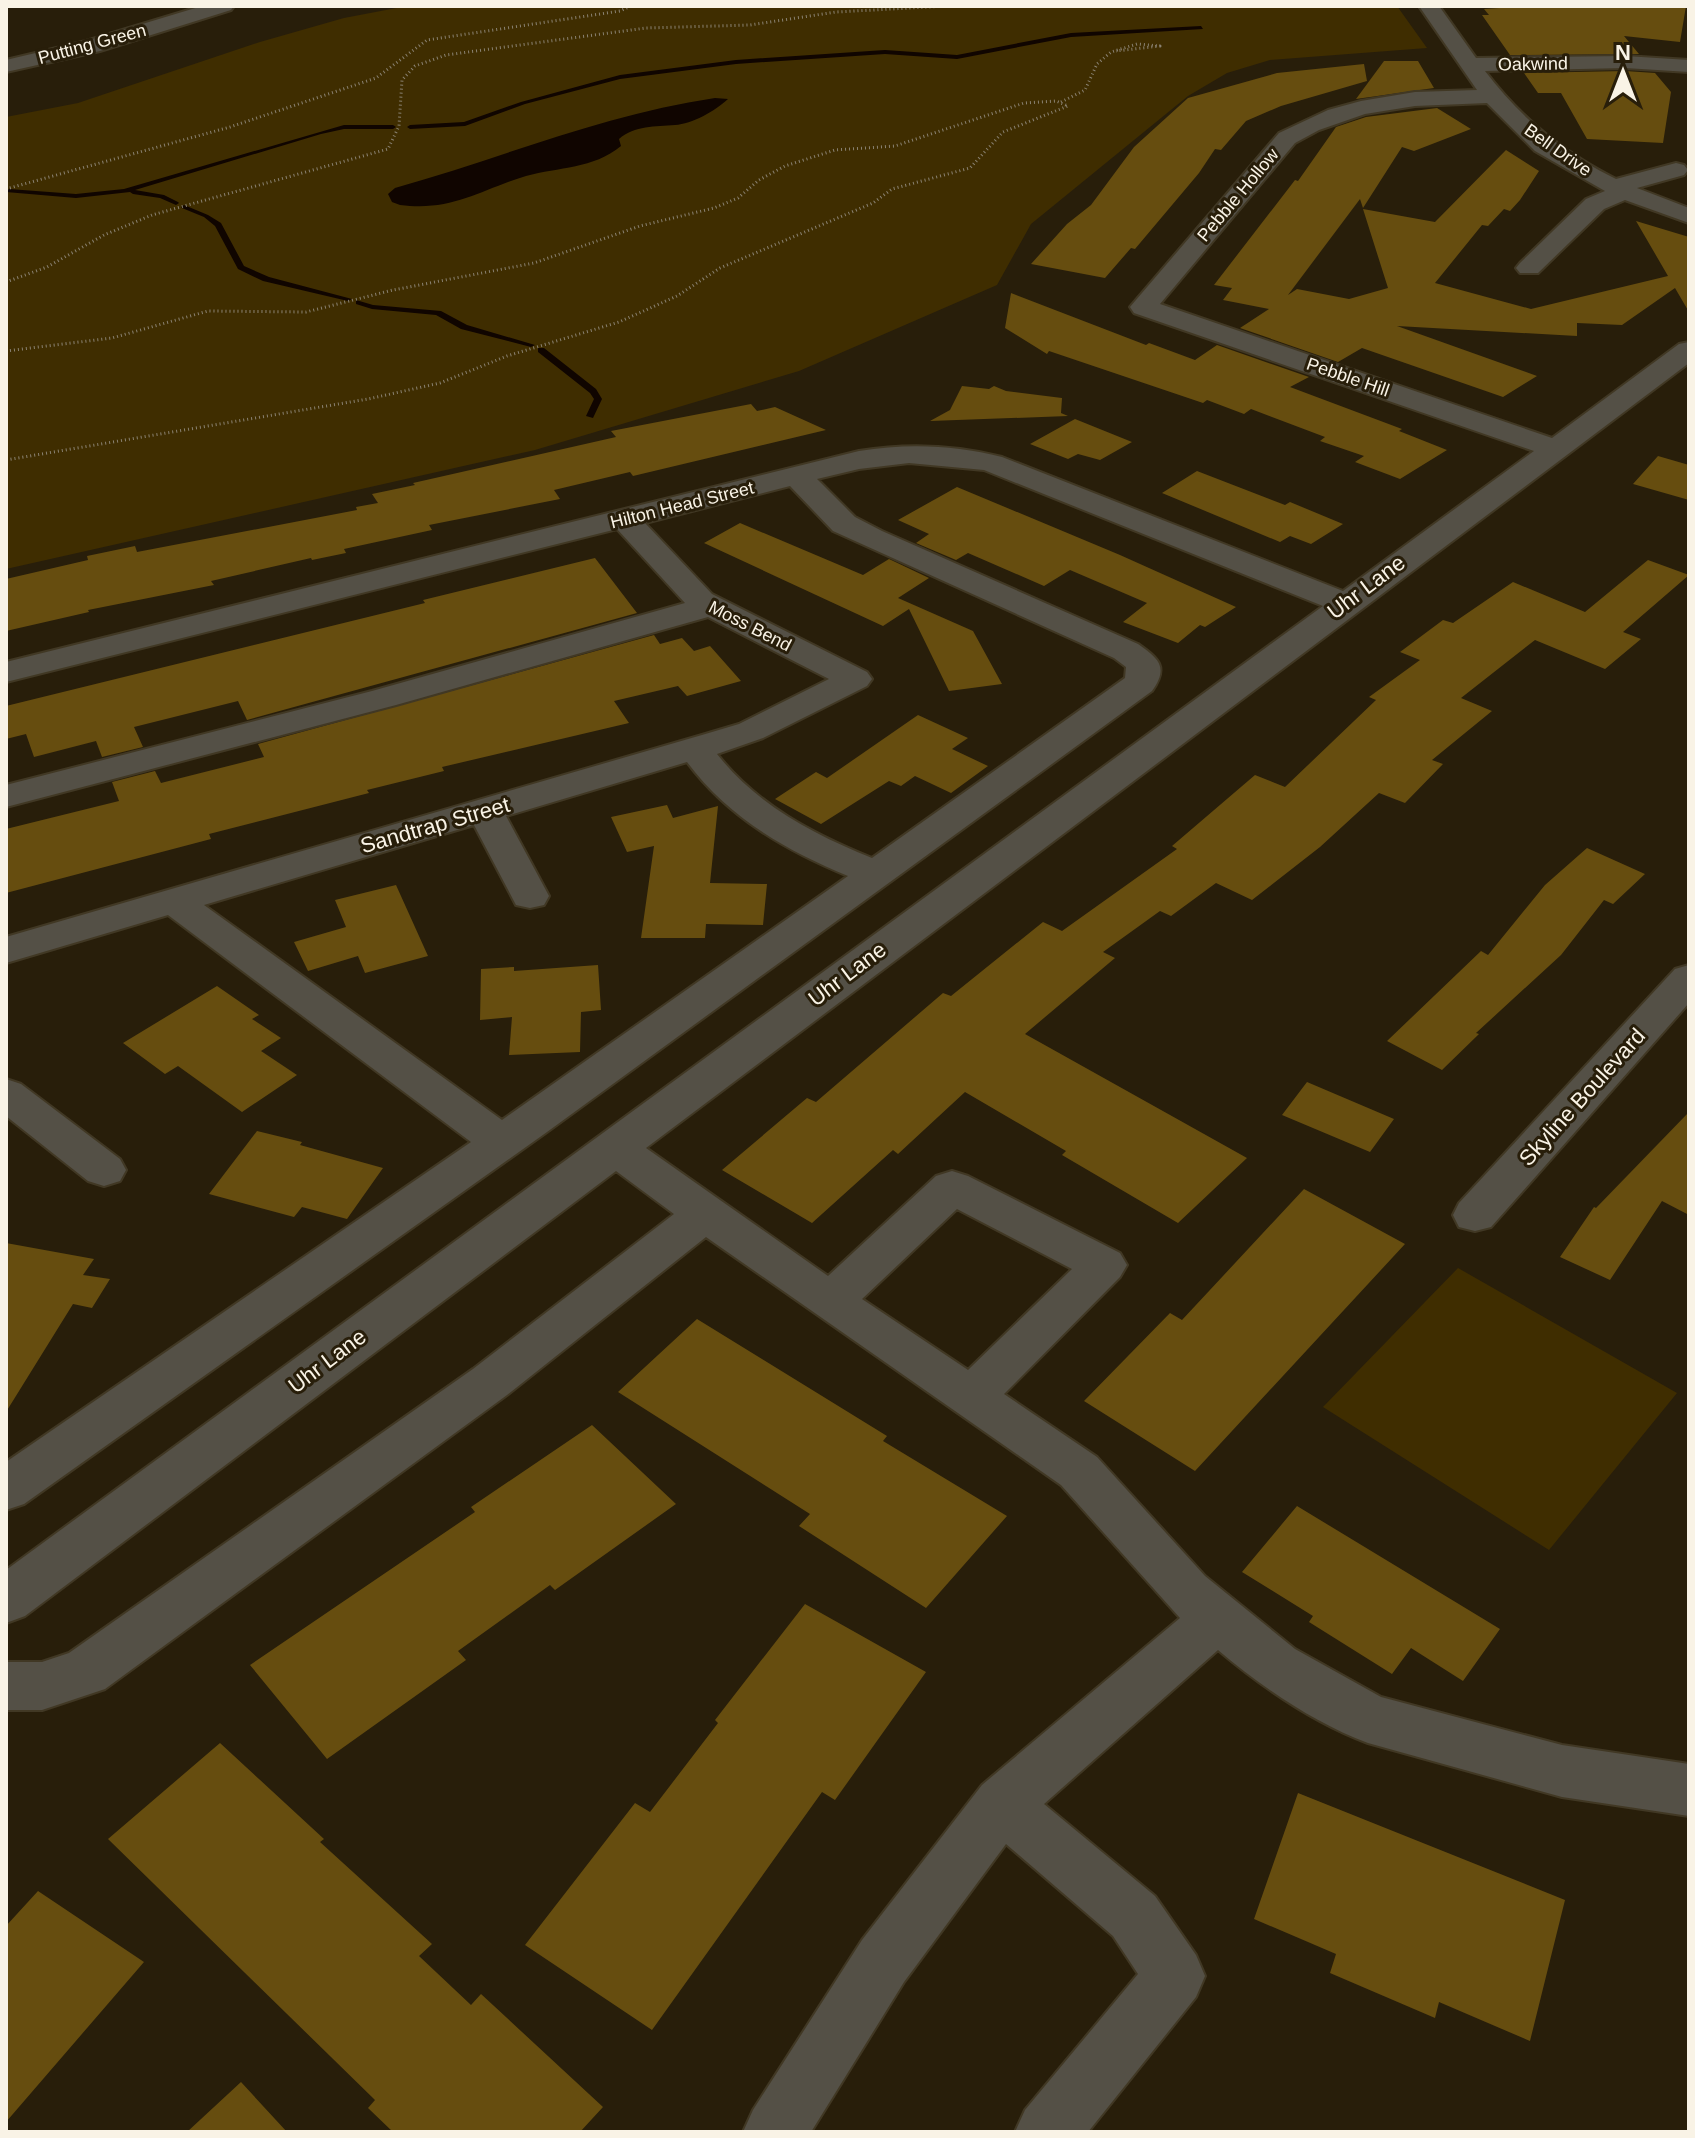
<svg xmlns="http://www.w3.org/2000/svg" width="1695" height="2138" font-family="Arial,sans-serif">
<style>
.green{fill:#3f2d00}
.water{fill:#100500}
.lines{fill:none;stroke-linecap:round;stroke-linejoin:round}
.stream{fill:#100500;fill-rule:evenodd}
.building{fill:#664d0f}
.minor-casing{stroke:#413824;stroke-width:4}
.path{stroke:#8a8271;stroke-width:3;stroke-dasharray:1 3;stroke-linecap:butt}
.minor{fill:#545046;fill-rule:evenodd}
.labels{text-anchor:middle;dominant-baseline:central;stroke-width:6;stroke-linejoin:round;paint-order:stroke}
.far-street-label{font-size:18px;fill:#f9f3e6;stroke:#281e0a}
.street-label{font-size:22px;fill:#f9f3e6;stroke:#281e0a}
</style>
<rect width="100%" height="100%" fill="#281e0a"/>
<path class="green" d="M407,6H1397L1427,48L1270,60L1227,73L1188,96L1031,224L997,285L799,371L535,450L6,569V117L78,103L260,42L344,18Z
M1458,1268L1677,1393L1549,1550L1323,1407Z"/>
<path class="water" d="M715,98L728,99C715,111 692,124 675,125C655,127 635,125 619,139L621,146C593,169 559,167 526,176C480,190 452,212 400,205L392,202L388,194L395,188C502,158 605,114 715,98Z"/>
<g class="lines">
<path class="stream" d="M1201,26L1203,29L1071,37L957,59L885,54L736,64L620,79L525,104L465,126L410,129L407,127L410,125L464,122L521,102L620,75L736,60L885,50L957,55L1071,33Z
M344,125H393L396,127L393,129H344L321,134L135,190L164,195L178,202L179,203L176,205L160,198L133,194L130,192L76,198L6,192L9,189L76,194L124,189Z
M184,205L208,215L221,223L244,266L269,277L352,299L348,301L263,281L238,269L215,226L204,217L182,208L181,207Z
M356,300L373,305L441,311L467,325L535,345L531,347L461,329L436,315L372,309L356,304Z
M538,348H544L596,389L602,399L593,418L586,416L594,399L590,393L538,352Z"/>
</g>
<path class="building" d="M1529,6H1686L1680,42L1624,36L1639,54L1510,55L1482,15H1489L1484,9Z
M1384,61H1418L1434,88L1356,99Z
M1364,64L1367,81L1281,106L1246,121L1221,150L1215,149L1199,173L1135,249L1131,248L1105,278L1031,264L1067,224L1091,205L1134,147L1188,98L1277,73Z
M1625,71L1655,73L1671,92L1663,143L1587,139L1561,93H1538L1524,73Z
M1437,108L1471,129L1414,151L1402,147L1363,208L1360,199L1288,295L1297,289L1349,299L1388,288L1363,209L1435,222L1506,150L1539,171L1520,200L1510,211L1504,209L1488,226L1482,225L1435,283L1531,309L1668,276L1636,221L1689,237V312L1675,288L1622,325L1577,323V336L1397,326L1537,376L1503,397L1362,348L1338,362L1240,328L1269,309L1223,300L1232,288L1214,285L1295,180L1298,181L1336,127L1366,117Z
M1011,293L1146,345L1149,343L1195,360L1217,345L1309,377L1290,387L1402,429L1399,431L1447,450L1400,479L1355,462L1364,456L1320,441L1325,437L1251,409L1244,414L1207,400L1203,403L1049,351L1047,354L1005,328Z
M962,386L989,389L994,386L1006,391L1062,398L1061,413L1068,416L930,421L950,410Z
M751,404L757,411L775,407L826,430L633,476L630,472L554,490L560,499L429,525L432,530L344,549L346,553L312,560L311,558L211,581L214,585L88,610L89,612L6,631V579L88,560L87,556L135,546L137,552L357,510L356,507L378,503L372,494L415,485L413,483L616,437L611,431Z
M1075,419L1132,442L1100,460L1078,454L1068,459L1030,444Z
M1658,456L1689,465V500L1633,484Z
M1197,471L1285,505L1290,502L1343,524L1311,544L1290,536L1280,542L1162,493Z
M957,487L1120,555L1236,607L1205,627L1200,625L1178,643L1123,622L1147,603L1070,570L1044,586L968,553L956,560L916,543L929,534L898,520Z
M740,523L863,575L889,559L929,578L898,598L973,631L1002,684L949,691L909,609L883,626L704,543Z
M595,558L637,613L247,720L238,701L134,727L143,747L102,757L96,741L34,757L26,734L6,739V706L425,603L423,600Z
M1648,560L1689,575L1623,632L1641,639L1605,669L1535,640L1461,698L1492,711L1432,760L1443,764L1405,803L1379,793L1320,847L1252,900L1216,883L1171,916L1160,911L1103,952L1115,958L1025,1034L1247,1158L1178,1223L1062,1155L1066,1151L965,1092L898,1154L893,1150L812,1223L722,1170L807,1098L816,1102L943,993L951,996L1043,922L1062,931L1177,849L1172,846L1255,775L1285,787L1376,700L1369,697L1420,660L1400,652L1443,620L1453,623L1513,582L1585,612Z
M654,635L660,644L682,638L694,651L710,646L741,681L687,696L678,686L614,701L629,723L442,767L444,771L367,790L369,793L209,834L211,839L6,893V829L119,801L112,782L155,771L161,783L264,757L258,744Z
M918,715L968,738L952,749L988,766L951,793L915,776L901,786L889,781L821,824L775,799L816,772L827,778Z
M667,805L673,818L718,806L710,883L767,884L763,925L706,924L705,938H641L654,846L627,852L611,817Z
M1587,848L1645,874L1613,904L1604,900L1561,955L1476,1033L1479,1034L1442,1070L1387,1041L1481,951L1488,955L1545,885Z
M396,885L428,956L365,973L358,956L308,971L294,942L346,927L335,900Z
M598,965L601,1010L581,1012L580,1052L509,1055L512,1017L480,1020L481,969L514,967V971Z
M217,986L259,1015L252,1019L281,1038L261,1051L297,1075L242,1112L178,1066L165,1074L123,1043Z
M1307,1082L1394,1119L1370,1152L1282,1115Z
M1689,1112V1215L1662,1201L1610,1280L1560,1257L1594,1207L1596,1208Z
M257,1131L302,1142L300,1145L383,1168L347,1219L302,1207L294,1217L209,1194Z
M1304,1189L1405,1244L1195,1471L1084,1401L1170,1313L1182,1320Z
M6,1243L94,1259L83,1275L110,1279L92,1308L73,1304L6,1412Z
M697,1319L887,1436L883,1441L1007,1516L926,1608L799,1526L810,1514L618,1392Z
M592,1425L676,1504L555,1590L550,1585L458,1651L466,1660L327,1759L250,1665L475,1512L471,1507Z
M1297,1506L1500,1629L1463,1681L1411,1648L1392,1674L1309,1622L1313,1616L1242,1572Z
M805,1604L926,1672L835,1800L822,1792L652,2030L525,1945L635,1803L650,1812L718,1723L715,1720Z
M220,1743L324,1839L320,1842L432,1944L419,1956L471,2005L481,1994L603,2107L580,2132H393L368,2108L375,2100L108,1839Z
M1298,1793L1565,1900L1530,2041L1439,2002L1435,2018L1330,1973L1336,1954L1254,1919Z
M38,1891L144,1962L6,2122V1926Z
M241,2082L287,2132H187Z"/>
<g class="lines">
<g class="minor-casing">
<path id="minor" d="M202,6H234L231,10L100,51L6,72V60L86,41Z
M1419,6H1439L1476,58L1625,56L1689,60V72L1625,68L1485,71C1519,116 1559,150 1612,177L1616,179L1676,163L1684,165L1688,170L1684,175L1637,188L1689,208V223L1625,200L1604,209L1538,273H1520L1516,268L1520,263L1586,199L1605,191L1535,151L1487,103L1415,106L1365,114L1319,130L1295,143L1160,304L1552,438L1679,344L1689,342V363L646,1148L828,1276L936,1176L952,1171L968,1176L1120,1253L1127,1265L1120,1277L1004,1394L1097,1457L1205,1576L1295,1649L1381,1697L1562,1745L1689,1764V1816L1562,1797L1368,1743C1314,1723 1262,1687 1218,1650L1044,1804L1155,1896L1196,1955L1205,1976L1196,1997L1088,2132H1015L1025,2110L1138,1974L1113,1936L1006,1844L904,1982L811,2132H743L753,2110L862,1940L982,1785L1180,1618L1061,1485L706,1237L507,1395L105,1689L42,1710H6V1662H42L69,1653L473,1369L674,1214L616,1171L25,1616L6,1623V1570L1323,606L984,470L909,463L859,469L817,479L855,517L882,531L1138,644C1159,659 1169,667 1152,691L547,1132L24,1504L6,1510V1462L471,1142L168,915L6,963V937L702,735L739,724L829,679L708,617L396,705L6,807V785L372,691L685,603L617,529L6,682V662L859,451C908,443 955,445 1002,457L1343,591L1534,451L1134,313L1130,307L1279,133L1328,110L1361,101L1415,92L1477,90ZM790,486L833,531L1114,658L1126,667L1125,678L872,858C813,834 757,805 717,754L763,738L867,686L872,679L867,672L712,594L645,523ZM687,762C728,817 785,850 848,876L502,1120L204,905L474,825L516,905L530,908L544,905L549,896L506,816ZM957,1209L1072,1269L968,1370L862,1299Z
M1689,965V1003L1491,1227L1475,1231L1459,1227L1453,1215L1459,1203L1675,969Z
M6,1079L21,1084L120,1159L126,1170L120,1181L104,1186L88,1181L6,1116Z"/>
</g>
<path class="path" d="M1061,102L1085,90L1097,64L1111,52L1137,44L1160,46L1116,51
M6,189L230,127L376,78L427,40L620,11L631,6
M6,282L47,267L104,235L152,215L388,149L399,126L402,80L415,66L446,55L646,28L750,25L836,12L947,6
M6,351L112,338L208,311L306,312L393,290L534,263L640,226L714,208L738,198L759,180L785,166L835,150L895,146L1024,103L1056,101L1068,106L1003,132L970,168L892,189L873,203L720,268L677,296L619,322L507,356L440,383L368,399L6,460"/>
<use href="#minor" class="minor"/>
</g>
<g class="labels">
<g class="far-street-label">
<text transform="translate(92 44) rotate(-15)">Putting Green</text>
<text transform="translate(1533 64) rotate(-1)">Oakwind</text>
<text transform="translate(1558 150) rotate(35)">Bell Drive</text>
<text transform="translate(1238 195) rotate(-50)">Pebble Hollow</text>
<text transform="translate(1348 377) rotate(19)">Pebble Hill</text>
<text transform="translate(682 505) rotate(-14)">Hilton Head Street</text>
<text transform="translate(750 626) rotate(27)">Moss Bend</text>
</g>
<g class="street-label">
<text transform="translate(1366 587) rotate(-37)">Uhr Lane</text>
<text transform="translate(435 825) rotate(-16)">Sandtrap Street</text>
<text transform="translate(847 974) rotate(-37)">Uhr Lane</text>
<text transform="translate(1582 1097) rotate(-48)">Skyline Boulevard</text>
<text transform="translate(327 1361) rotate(-37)">Uhr Lane</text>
</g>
</g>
<rect width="1695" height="2138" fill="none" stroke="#f9f3e6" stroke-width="16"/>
<g transform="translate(1623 72)" stroke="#281e0a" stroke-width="6" paint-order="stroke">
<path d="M0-6L14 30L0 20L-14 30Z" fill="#f9f3e6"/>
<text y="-12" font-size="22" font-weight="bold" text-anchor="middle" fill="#f9f3e6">N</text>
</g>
</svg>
